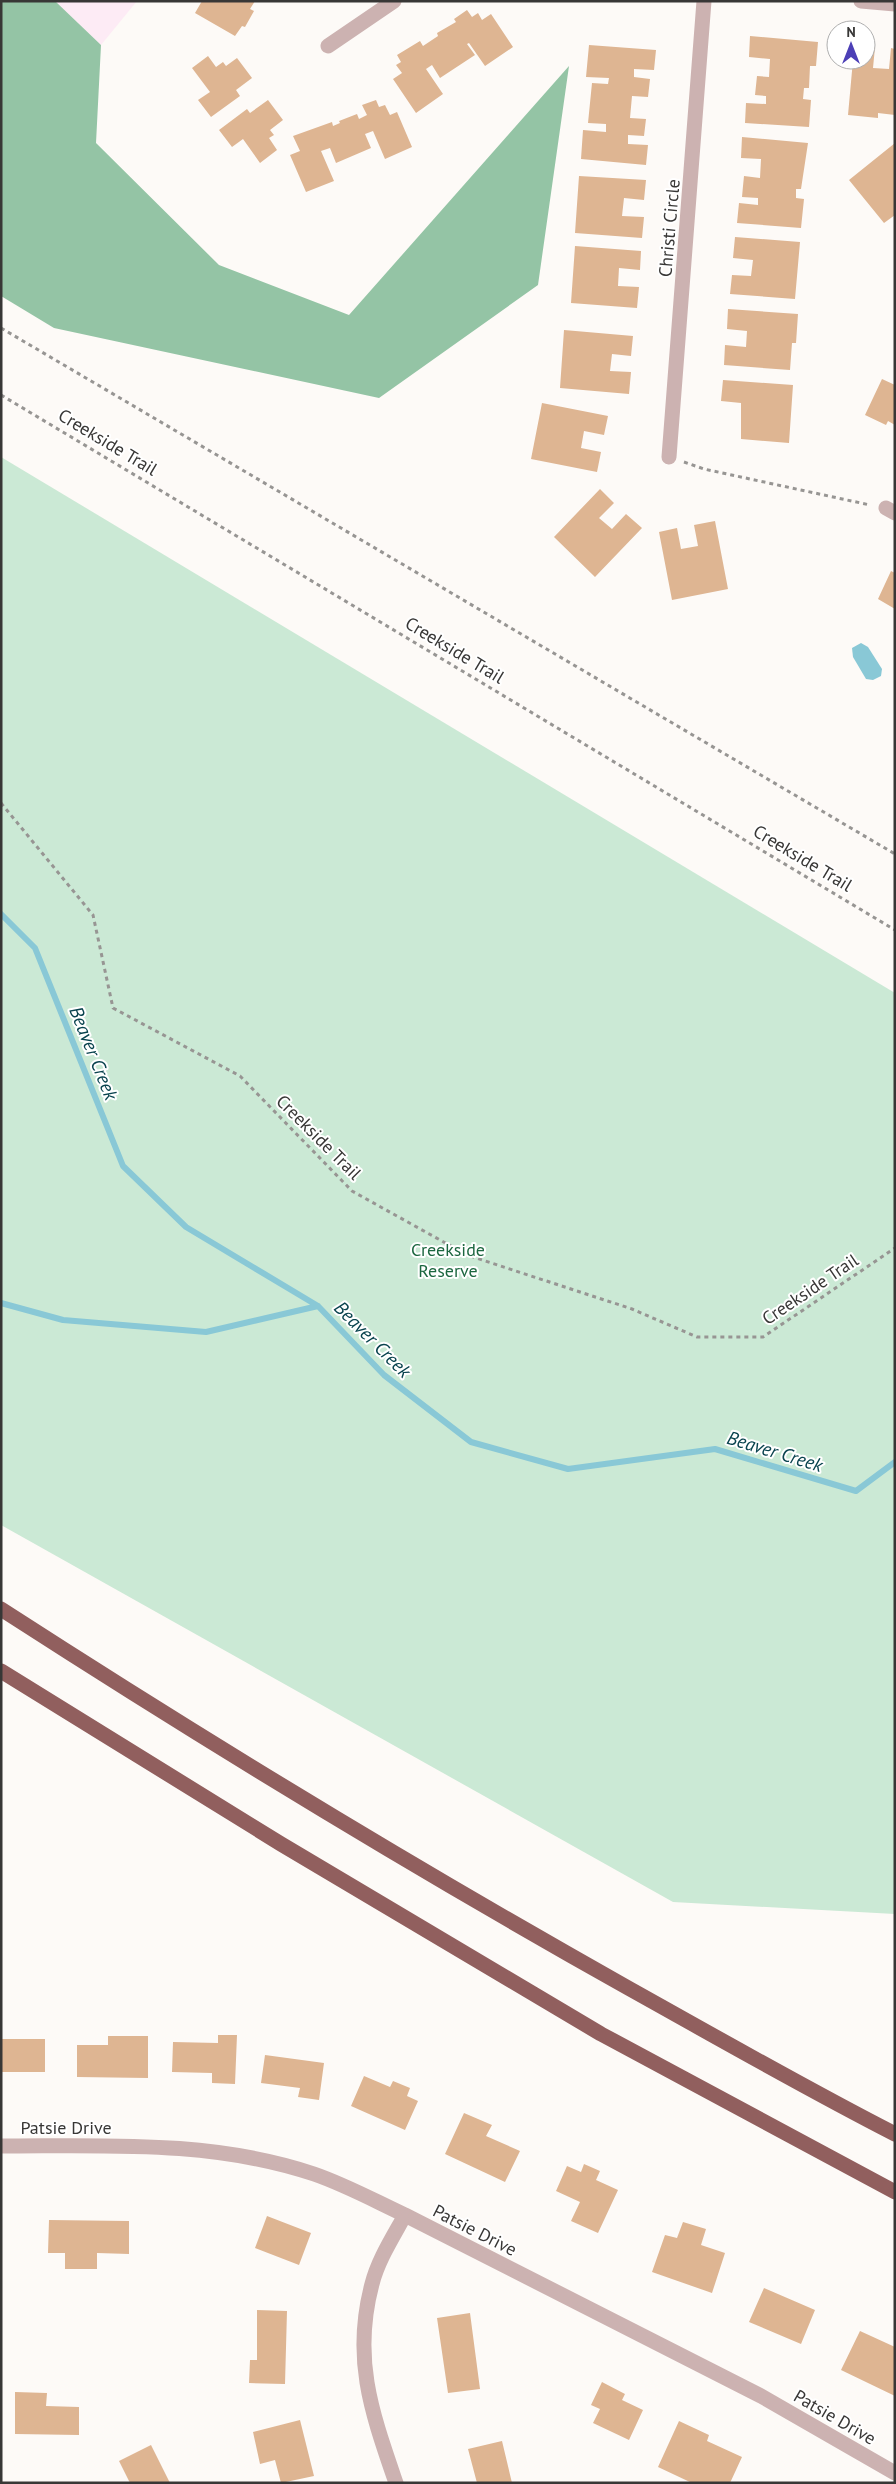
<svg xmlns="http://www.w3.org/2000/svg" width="896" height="2484" font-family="'PT Sans',sans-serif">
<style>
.commercial{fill:#fdebf5}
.green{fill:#cbe9d5}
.forest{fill:#94c4a5}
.water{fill:#89c8d6}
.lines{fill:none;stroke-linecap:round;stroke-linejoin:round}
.stream{stroke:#89c8d6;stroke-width:6}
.building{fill:#deb592}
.path{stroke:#979593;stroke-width:3;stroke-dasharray:4 4;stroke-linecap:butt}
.minor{stroke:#ccb2b1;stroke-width:15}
.motorway{stroke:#915f5e;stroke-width:15}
.labels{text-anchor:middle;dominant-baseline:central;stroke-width:4;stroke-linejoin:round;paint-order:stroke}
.street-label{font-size:18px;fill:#383736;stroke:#fff}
.park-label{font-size:18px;fill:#1d6740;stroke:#fff}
.water-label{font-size:19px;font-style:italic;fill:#09434e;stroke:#fff}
</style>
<rect width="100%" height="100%" fill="#fdfaf7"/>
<path class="commercial" d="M55,1H137L101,45Z"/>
<path class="green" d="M1,457L895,993V1914L673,1902L1,1525Z"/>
<path class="forest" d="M1,1H55L101,45L96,143L219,265L349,315L569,66L538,285L379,398L54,328L1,296Z"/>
<path class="water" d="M861,643L868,647L882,669L881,676L873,680L866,679L853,657L852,648Z"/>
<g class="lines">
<path class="stream" d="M1,914L35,948L123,1166L186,1227L318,1306L384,1375L471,1442L568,1469L715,1449L856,1491L895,1462
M1,1303L63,1320L206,1332L318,1306"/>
</g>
<path class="building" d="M202,1H255L250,9L254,11L245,27L242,26L235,36L195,13Z
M467,10L472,17L478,13L482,20L491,14L513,47L485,66L469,43L467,44L475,55L440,78L432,65L426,69L443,94L416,113L393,79L402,73L396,65L401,62L397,55L420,41L423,46L438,36L437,33L456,22L454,19Z
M750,36L818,42L816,66H810L809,88H804L803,99L811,100L809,127L745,123L746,103L766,104V96L755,95L757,76L769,77L770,59L749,57Z
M589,45L656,50L654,70L634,69V77L650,79L648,97L632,96L630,118L646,119L644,136L628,135V144L648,145L646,165L581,159L583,130L606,132V124L588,123L592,83L608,84L609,78L586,77Z
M866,47H875L873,68L889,69L891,48L895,49V115L878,113V118L848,115L853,60H866Z
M208,56L216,67L223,62L226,66L237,58L252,78L236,90L240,96L211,117L198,100L210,92L192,68Z
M268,100L283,120L270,130L274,135L269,138L277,150L260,163L243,139L232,147L219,130L247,109L250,113Z
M376,100L379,107L385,105L390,115L397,112L412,147L385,159L373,131L365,134L371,148L336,163L330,148L321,151L334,181L306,192L290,155L300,151L293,136L332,122L333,126L340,123L339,121L357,114L359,119L367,115L362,105Z
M742,137L808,143L801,189H796V198L804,199L801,228L737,223L739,203L758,205V198L742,197L743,186L744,176L760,178L761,159L741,158Z
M895,143V215L884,223L849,180Z
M579,176L646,180L644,200L624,198L622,216L644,217L642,238L575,233Z
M735,237L800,242L795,299L730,294L732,275L751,276L753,260L733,258Z
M575,246L641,251L640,270L619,268L618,286L639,287L637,308L571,303Z
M728,309L798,314L796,343H792L790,370L724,365L725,345L746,347L747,331L727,329Z
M564,330L633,336L631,356L612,354L610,371L631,372L629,394L560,388Z
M882,379L895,385V425L888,421L886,425L865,415Z
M723,380L793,385L789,443L741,439V403L721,401Z
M542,403L608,416L604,435L584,431L581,448L601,452L597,472L531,459Z
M600,489L614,503L599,518L612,529L626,514L642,528L595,577L554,537Z
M715,521L728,589L672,600L659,532L677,528L681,549L698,546L694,525Z
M891,571L895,573V609L878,599Z
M218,2035H237L235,2084L212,2083V2073L172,2072L173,2042L218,2043Z
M108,2036H148V2078L77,2077V2045H108Z
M1,2039H45V2072H1Z
M265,2055L324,2063L319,2100L298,2097L300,2088L261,2083Z
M364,2076L390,2087L393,2081L410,2088L407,2096L418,2101L405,2130L351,2106Z
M464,2113L492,2125L486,2136L520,2151L505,2182L445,2154Z
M584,2164L600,2171L596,2180L618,2190L598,2233L571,2221L580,2202L556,2191L567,2166L581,2172Z
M267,2216L311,2233L299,2265L255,2248Z
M49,2220L129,2221V2254L97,2253V2269H65V2253H48Z
M683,2222L706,2229L701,2245L725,2253L712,2293L652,2272L665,2235L677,2238Z
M764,2288L815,2310L801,2344L749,2322Z
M257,2310L287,2311L285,2384L249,2383L250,2360H257Z
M470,2313L480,2389L448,2393L437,2318Z
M860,2331L895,2347V2396L841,2370Z
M602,2382L625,2394L622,2400L643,2410L629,2440L593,2423L600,2409L591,2405Z
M15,2392L47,2393L46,2406L79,2407V2435L15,2434Z
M300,2420L314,2476L281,2483L275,2460L260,2464L253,2432Z
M679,2421L709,2435L707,2441L742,2457L730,2483H692L658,2467Z
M502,2441L512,2483H477L468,2449Z
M151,2445L170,2483H130L119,2461Z"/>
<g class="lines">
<path class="path" d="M1,328L895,854
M1,395L895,930
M684,462L704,469L870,505
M1,803L93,915L113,1008L240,1076L352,1191L467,1255L632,1309L697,1337H763L895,1248"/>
<path class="minor" d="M861,1L895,4
M328,46L394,1
M669,457L704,1
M886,508L895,513
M1,2146C106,2146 213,2140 314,2174C346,2185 375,2201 405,2215L761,2396L895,2473
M396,2483C372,2413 352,2359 372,2284C378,2260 393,2237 405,2215"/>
<path class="motorway" d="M1,1609C207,1742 416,1869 630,1989C718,2038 805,2088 895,2134
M1,1671L281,1844L601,2034L895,2192"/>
</g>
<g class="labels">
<g class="street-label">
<text transform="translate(669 228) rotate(-85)">Christi Circle</text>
<text transform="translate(108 442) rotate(31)">Creekside Trail</text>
<text transform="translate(455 650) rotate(31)">Creekside Trail</text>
<text transform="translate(803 858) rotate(31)">Creekside Trail</text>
<text transform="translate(319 1137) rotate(45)">Creekside Trail</text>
<text transform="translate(810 1289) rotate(-34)">Creekside Trail</text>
<text x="66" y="2127">Patsie Drive</text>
<text transform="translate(475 2230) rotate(27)">Patsie Drive</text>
<text transform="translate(835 2417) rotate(30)">Patsie Drive</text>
</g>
<g class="park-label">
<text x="448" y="1249">Creekside<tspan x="448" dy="21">Reserve</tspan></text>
</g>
<g class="water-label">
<text transform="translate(94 1053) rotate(68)">Beaver Creek</text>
<text transform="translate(373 1339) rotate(45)">Beaver Creek</text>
<text transform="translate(775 1451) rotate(17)">Beaver Creek</text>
</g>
</g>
<rect width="896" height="2484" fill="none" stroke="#383736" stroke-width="5"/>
<g transform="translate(851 45)"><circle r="24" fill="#ffffff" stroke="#afafaf"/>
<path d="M0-4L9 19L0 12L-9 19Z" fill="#4c3fb6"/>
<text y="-8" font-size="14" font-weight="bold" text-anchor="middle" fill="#383736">N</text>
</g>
</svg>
